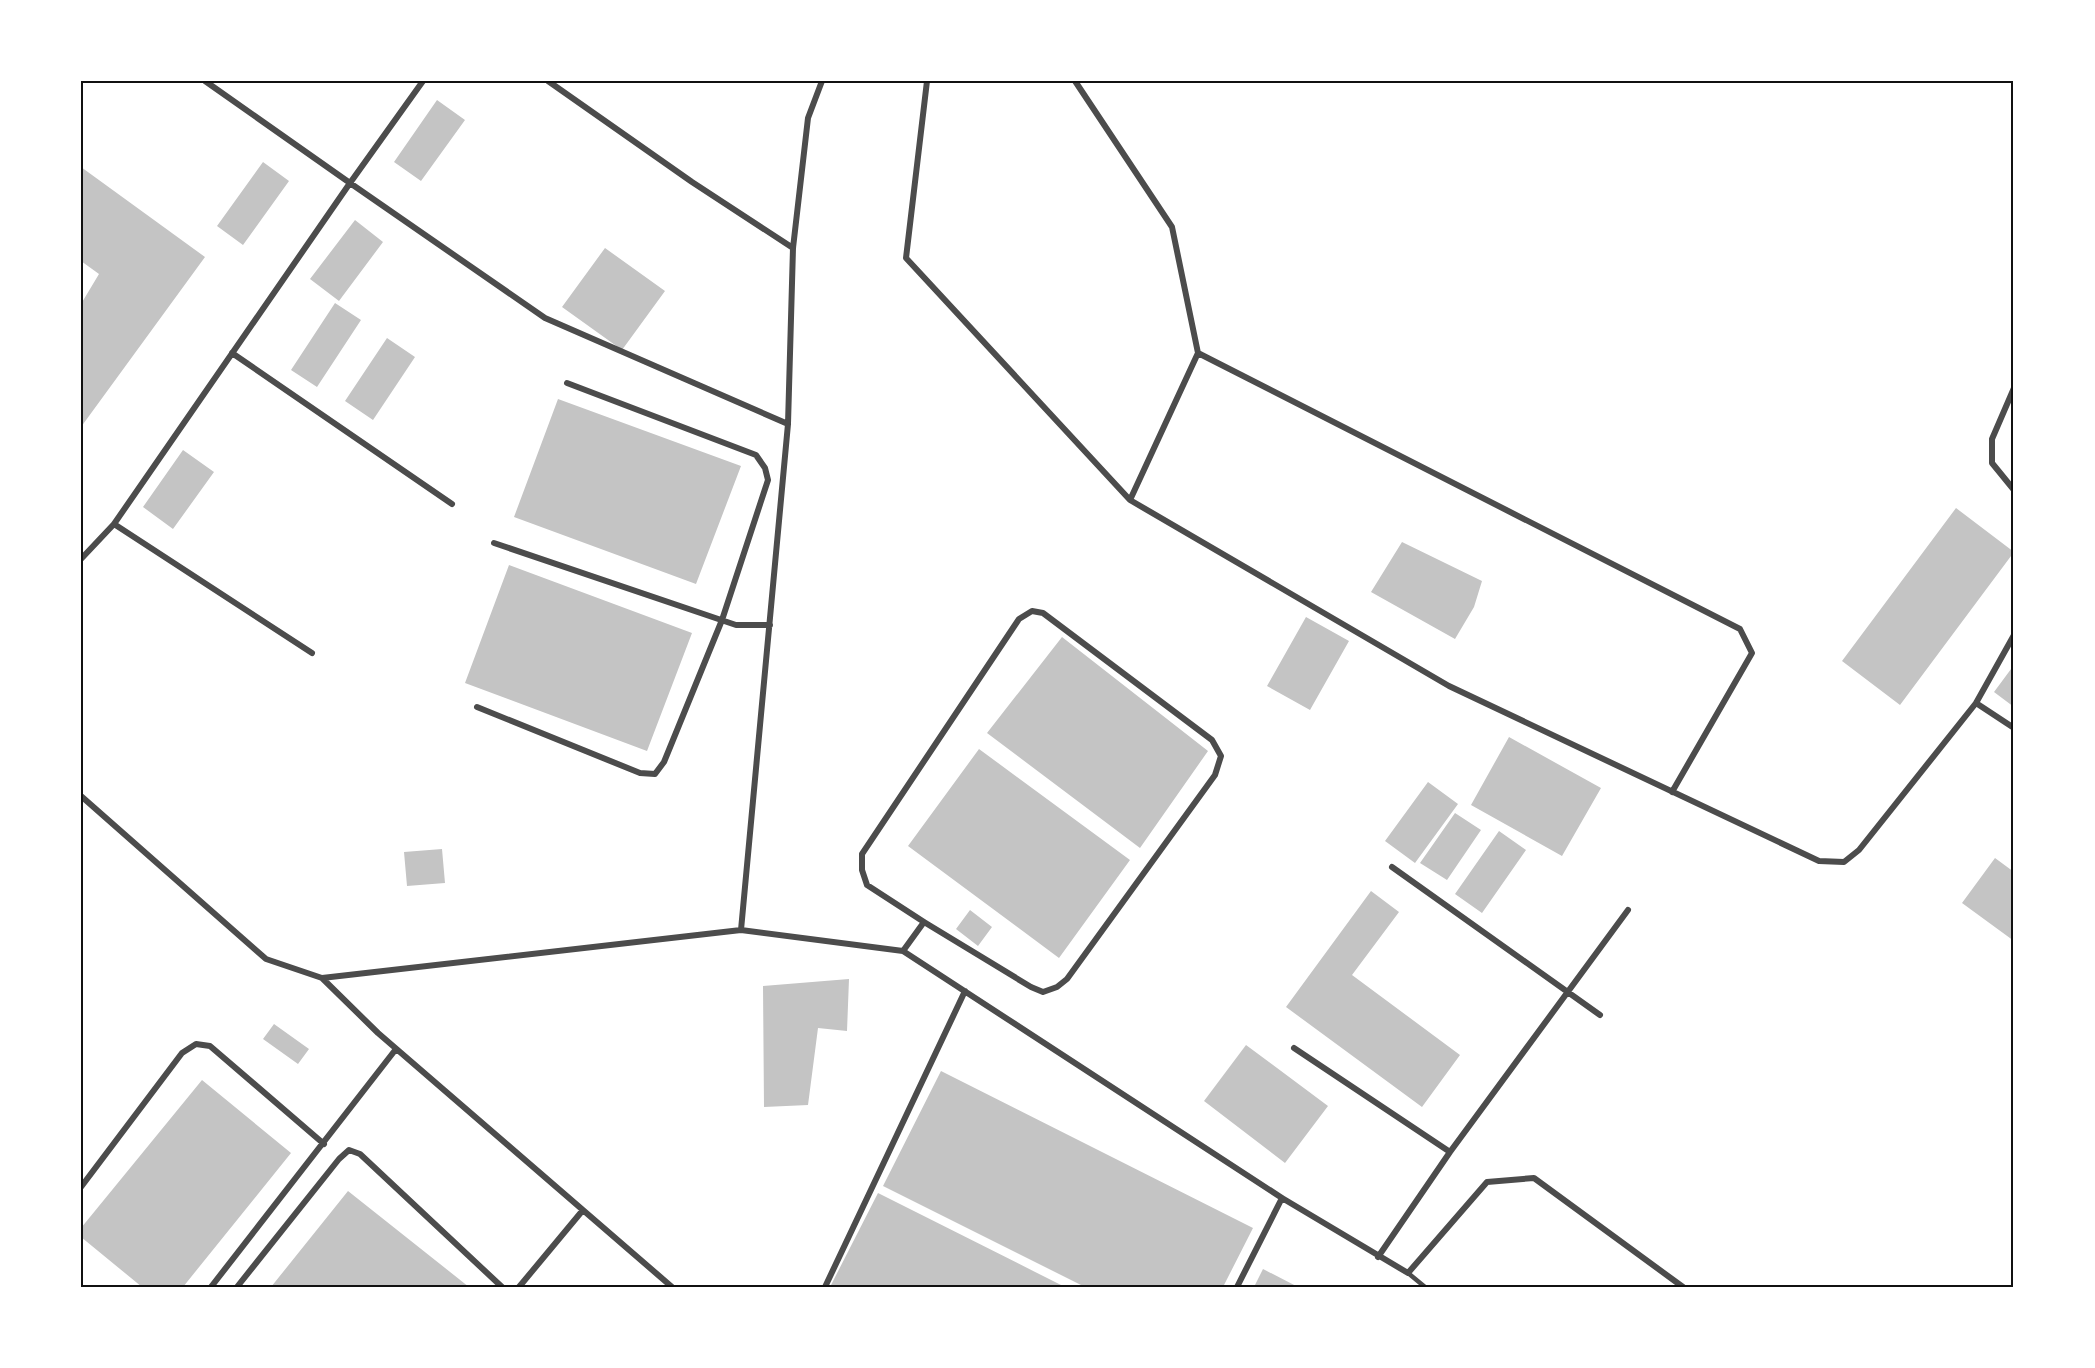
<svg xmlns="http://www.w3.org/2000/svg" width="2095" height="1368" font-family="'Nunito Sans',sans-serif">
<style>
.building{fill:#c4c4c4}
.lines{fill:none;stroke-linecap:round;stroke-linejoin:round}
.service{stroke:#4c4c4c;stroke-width:4.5}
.minor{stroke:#4c4c4c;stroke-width:6}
.neatline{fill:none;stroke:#111;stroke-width:2}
</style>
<rect width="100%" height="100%" fill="#fff"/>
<path class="building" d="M437,100L465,120L421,181L394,162Z
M263,162L289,181L243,245L217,226Z
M81,167L205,257L81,427V304L99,274L81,261Z
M355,220L383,242L339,301L310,279Z
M605,248L665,291L622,350L562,307Z
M335,303L361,320L317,387L291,370Z
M387,338L415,357L373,420L345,401Z
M558,399L741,466L696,584L514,517Z
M183,450L214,472L173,529L143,507Z
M1956,508L2014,552L1900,705L1842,661Z
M1402,542L1482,581L1474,607L1455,639L1371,592Z
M509,565L692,633L647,751L465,683Z
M1306,617L1349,641L1310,710L1267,686Z
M1062,637L1208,751L1140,848L987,733Z
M2014,665V707L1994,692Z
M1509,737L1601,788L1562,856L1471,805Z
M979,749L1130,860L1059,958L908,846Z
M1428,782L1458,804L1415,863L1385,841Z
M1455,813L1481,830L1447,880L1420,863Z
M1499,831L1526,850L1482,913L1455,894Z
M442,849L445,883L407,886L404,852Z
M1995,858L2014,872V941L1962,903Z
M1371,891L1399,912L1352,975L1460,1055L1422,1107L1286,1007Z
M970,910L992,927L978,946L956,929Z
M849,979L847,1031L818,1028L808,1105L764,1107L763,986Z
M274,1024L309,1049L298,1064L263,1039Z
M1246,1045L1328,1106L1285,1163L1204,1101Z
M941,1071L1253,1228L1223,1287H1085L883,1186Z
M202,1080L291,1153L183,1287H142L81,1237V1228Z
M348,1191L469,1287H271Z
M878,1193L1065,1287H830Z
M1263,1269L1298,1287H1254Z"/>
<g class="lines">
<path class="service" d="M1408,1273L1425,1287"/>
<path class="minor" d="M205,81L350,183L423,81
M548,81L692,182L793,248
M927,81L906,258L1130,500L1198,353L1740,629L1752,653L1672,792
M1075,81L1172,227L1198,353
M232,353L452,504
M2014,388L1992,439V463L2014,490
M1130,500L1449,686L1819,861L1844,862L1859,850L1976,703
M114,524L312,653
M494,543L736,625H770
M81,559L114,524L350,183L545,318L788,424
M2014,635L1976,703L2014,728
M477,707L640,773L655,774L664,762L722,620L768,480L765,468L756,455L567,383
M81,796L266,959L322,978L378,1033L672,1287
M1392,867L1600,1015
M741,930L788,424L793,248L808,118L822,81
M903,951L924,922L867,885L862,870V854L1019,619L1032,611L1043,613L1212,740L1221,756L1215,775L1067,979L1057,987L1043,992L1031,987L924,922
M322,978L741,930L903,951L1282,1198L1408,1273L1487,1182L1534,1178L1683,1287
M1294,1048L1450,1152
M81,1187L182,1053L196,1044L210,1046L324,1144
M1378,1257L1450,1152L1628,910
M211,1287L396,1049
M237,1287L339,1159L349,1150L360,1154L502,1287
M519,1287L583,1210
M825,1287L965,991
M1237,1287L1282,1198"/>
</g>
<rect width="2095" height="1368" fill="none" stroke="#ffffff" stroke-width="165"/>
<rect x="82" y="82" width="1930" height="1204" class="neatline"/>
</svg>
